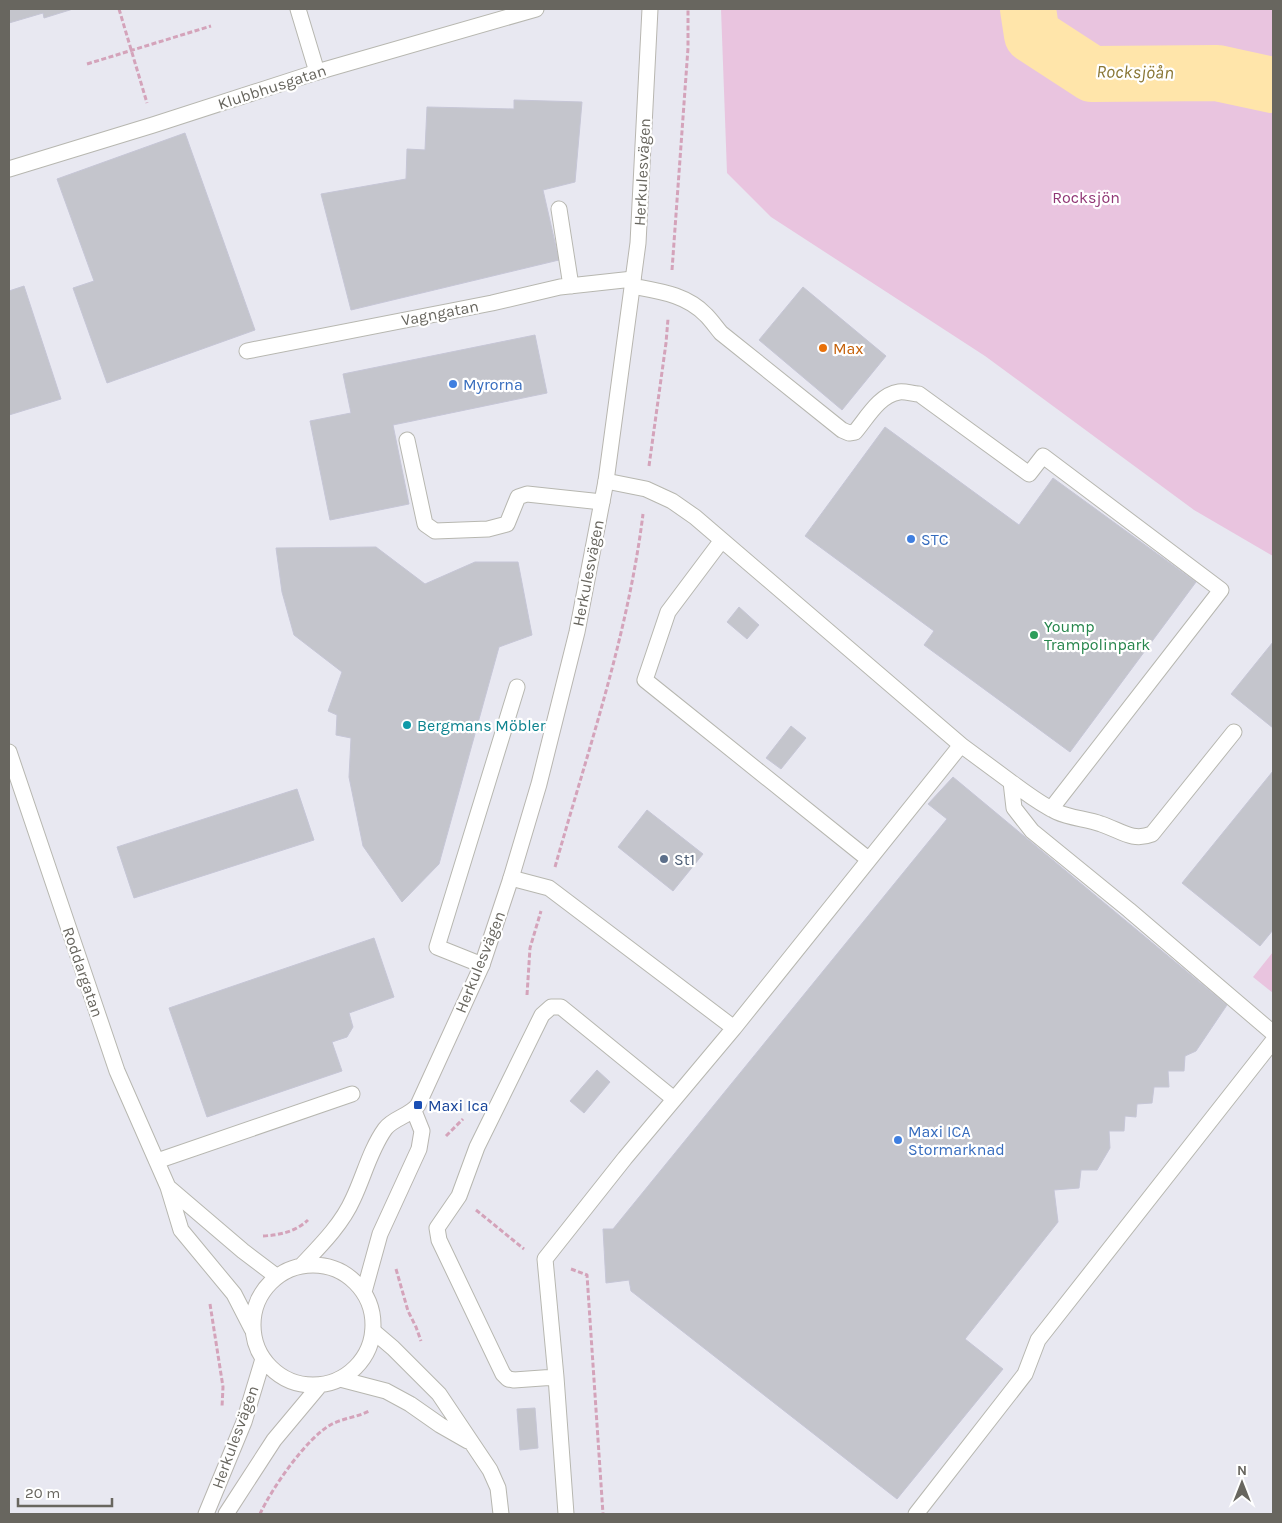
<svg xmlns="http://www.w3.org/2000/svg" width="1282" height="1523" font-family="Karla,sans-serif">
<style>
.green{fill:#e9c4df}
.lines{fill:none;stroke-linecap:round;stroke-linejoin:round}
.river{stroke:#ffe5aa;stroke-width:56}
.building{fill:#c4c5cc;stroke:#c6c6d6}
.lane-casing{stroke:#b7b7b0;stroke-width:17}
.street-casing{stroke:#b7b7b0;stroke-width:17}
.secondary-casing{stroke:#b8b6b0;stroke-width:17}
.path{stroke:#d4a3ba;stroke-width:3;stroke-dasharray:5 2.5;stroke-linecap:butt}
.lane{stroke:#fff;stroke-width:15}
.street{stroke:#fff;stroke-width:15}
.secondary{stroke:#fff;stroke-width:15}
.food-dot{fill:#e8710a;stroke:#fff;stroke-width:2}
.shop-dot{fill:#3f7fe0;stroke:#fff;stroke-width:2}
.leisure-dot{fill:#2e9e5b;stroke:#fff;stroke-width:2}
.culture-dot{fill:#0f9aa8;stroke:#fff;stroke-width:2}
.service-dot{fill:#5c6f8a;stroke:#fff;stroke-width:2}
.transit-dot{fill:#1a4fb4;stroke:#fff;stroke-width:2}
.labels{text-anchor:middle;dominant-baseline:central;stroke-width:4.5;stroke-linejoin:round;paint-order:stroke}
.street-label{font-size:16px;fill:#68665f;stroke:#fff}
.park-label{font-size:16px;fill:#903675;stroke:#fff}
.food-label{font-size:16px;fill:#c56008;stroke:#fff;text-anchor:start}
.shop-label{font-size:16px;fill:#366cbe;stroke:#fff;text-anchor:start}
.leisure-label{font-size:16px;fill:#27864d;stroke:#fff;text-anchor:start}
.culture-label{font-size:16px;fill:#0d838f;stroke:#fff;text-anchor:start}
.service-label{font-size:16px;fill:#4e5e75;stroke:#fff;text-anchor:start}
.transit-label{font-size:16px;fill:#164399;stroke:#fff;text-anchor:start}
.water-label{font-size:18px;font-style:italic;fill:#887533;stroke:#fff}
</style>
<rect width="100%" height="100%" fill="#e8e8f1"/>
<path class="green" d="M721,9H1273V556L1194,510L985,356L771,217L727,173Z
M1273,952V993L1253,977Z"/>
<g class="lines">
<path class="river" d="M1028,9L1032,35L1092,74L1217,73L1273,85"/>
</g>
<path class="building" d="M9,9H73L44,18L43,13L9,23Z
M514,100L582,102L575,182L543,190L559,260L351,310L321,194L406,179L407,149L425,150L427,107L514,109Z
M185,133L255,330L107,383L73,288L94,281L57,179Z
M24,286L61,399L9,415V291Z
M803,287L886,356L842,410L759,340Z
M535,335L547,393L393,425L409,504L330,520L310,421L351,413L343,374Z
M885,427L1019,525L1053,478L1196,582L1070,752L924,645L934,631L805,536Z
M376,547L425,584L475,562H518L532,635L499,647L439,864L402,902L363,846L349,777L351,738L336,735L337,715L328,711L342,672L294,635L282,592L276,548Z
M739,607L759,625L747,639L727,622Z
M1273,642V728L1231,694Z
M791,726L806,738L781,769L766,758Z
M1273,771V930L1260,946L1182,883Z
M953,777L1227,1005L1196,1051L1185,1056L1184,1071H1168L1169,1087H1154L1152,1103L1137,1104L1136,1117L1125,1116L1124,1131H1109L1110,1148L1097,1170H1081L1079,1188L1054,1190L1058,1222L965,1339L1003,1369L897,1499L631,1291L629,1280L606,1283L603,1229H613L947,819L928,804Z
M297,789L314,840L134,898L117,847Z
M647,810L703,854L673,891L618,847Z
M374,938L394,997L349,1013L353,1027L347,1037L332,1042L342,1071L207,1117L169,1008Z
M597,1070L610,1082L584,1113L570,1101Z
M535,1408L538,1448L520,1450L517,1409Z"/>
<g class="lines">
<g class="lane-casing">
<path id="lane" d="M298,9L317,72
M559,209L571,286
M632,286C658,291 686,294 706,315C711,320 716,327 721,333L842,430L849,433L855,432C867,418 879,395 899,392C905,391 913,394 919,394L1029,474L1043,456L1221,590L1051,809
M247,351L492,303L560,287L633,279
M407,440L425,524L435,531L488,529L507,524L518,497L527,494L602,502
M722,540L668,612L645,680L868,859
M961,745L1011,782L1014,808L1032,831L1129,910L1273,1033
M1011,782C1026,793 1040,804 1057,812C1070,818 1087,819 1101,824C1120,830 1132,842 1152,834L1234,732
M511,878L549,888L734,1028L961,745L695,517L672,501L646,489L606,481
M482,965L437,947L517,687
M157,1161L352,1094
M556,1377L514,1380L508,1379L503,1374L439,1240L437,1228L459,1196L477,1147L542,1015L551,1007H561L674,1099
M566,1514L556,1377L545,1259L625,1158L734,1028
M916,1514L1025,1374L1038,1340L1273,1041"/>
</g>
<g class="street-casing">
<path id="street" d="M9,169L153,125L317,72L536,9
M9,752L117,1071L168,1187L181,1230L234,1294L252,1329
M168,1187L243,1251L276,1276
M373,1331L393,1348L439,1394L490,1470L498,1488L501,1514
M340,1379L386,1391L410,1404L440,1425L468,1441"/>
</g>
<g class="secondary-casing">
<path id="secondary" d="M253 1325a60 60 0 1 1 120 0a60 60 0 1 1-120 0Z
M302,1265C321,1245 342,1224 353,1199C364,1176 370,1150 385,1129C393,1118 410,1116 418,1105L482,965L511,878L539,784L577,632L606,481L638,243L650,9
M364,1292L380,1234L419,1149L422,1131L414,1111
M206,1514L244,1422L263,1359
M226,1514L274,1440L320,1385"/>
</g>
<path class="path" d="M119,9L147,103
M87,64L211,26
M672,270L688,48V9
M649,466L666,343L668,319
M555,867C588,750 628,635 643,514
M527,995L530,948L541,911
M446,1136L463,1119
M476,1210L524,1249
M263,1236C280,1235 295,1232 308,1220
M396,1269L408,1311L416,1327L421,1341
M571,1269L587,1275L603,1514
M210,1304L223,1387L222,1407
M260,1514C272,1488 307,1437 332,1424C344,1418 358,1417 369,1411"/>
<use href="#lane" class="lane"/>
<use href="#street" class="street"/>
<use href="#secondary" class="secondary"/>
</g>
<circle class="food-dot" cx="823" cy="348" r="5"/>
<g class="shop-dot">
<circle cx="453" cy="384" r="5"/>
<circle cx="911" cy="539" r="5"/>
<circle cx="898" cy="1140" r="5"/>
</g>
<circle class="leisure-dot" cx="1034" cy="635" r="5"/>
<circle class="culture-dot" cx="407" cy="725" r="5"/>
<circle class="service-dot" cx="664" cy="859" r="5"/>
<rect class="transit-dot" x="413" y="1100" width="10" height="10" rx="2.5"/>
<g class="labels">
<g class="street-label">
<text transform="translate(272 87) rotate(-18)">Klubbhusgatan</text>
<text transform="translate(642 172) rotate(-87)">Herkulesvägen</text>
<text transform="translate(440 313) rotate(-11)">Vagngatan</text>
<text transform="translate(588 573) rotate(-79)">Herkulesvägen</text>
<text transform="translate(480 962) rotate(-68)">Herkulesvägen</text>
<text transform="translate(83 972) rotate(71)">Roddargatan</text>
<text transform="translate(235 1437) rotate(-70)">Herkulesvägen</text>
</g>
<g class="park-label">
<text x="1086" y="197">Rocksjön</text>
</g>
<g class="food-label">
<text x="833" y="348">Max</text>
</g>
<g class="shop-label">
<text x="463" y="384">Myrorna</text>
<text x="921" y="539">STC</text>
<text x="908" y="1131">Maxi ICA<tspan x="908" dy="18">Stormarknad</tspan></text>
</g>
<g class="leisure-label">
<text x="1044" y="626">Yoump<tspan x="1044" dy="18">Trampolinpark</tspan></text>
</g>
<g class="culture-label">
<text x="417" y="725">Bergmans Möbler</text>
</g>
<g class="service-label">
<text x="674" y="859">St1</text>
</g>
<g class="transit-label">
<text x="428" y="1105">Maxi Ica</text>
</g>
<g class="water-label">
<text transform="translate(1135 72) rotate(1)">Rocksjöån</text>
</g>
</g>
<rect width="1282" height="1523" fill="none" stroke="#68665f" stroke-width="20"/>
<g transform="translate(1242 1483)" stroke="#ffffff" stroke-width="4" paint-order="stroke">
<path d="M0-4L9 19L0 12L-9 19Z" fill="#68665f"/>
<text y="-8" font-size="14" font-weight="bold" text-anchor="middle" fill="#68665f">N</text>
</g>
<path d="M18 1498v8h94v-8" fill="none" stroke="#68665f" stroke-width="2.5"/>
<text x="25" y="1498" font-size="15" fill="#68665f" stroke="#ffffff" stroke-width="4" paint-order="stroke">20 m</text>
</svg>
